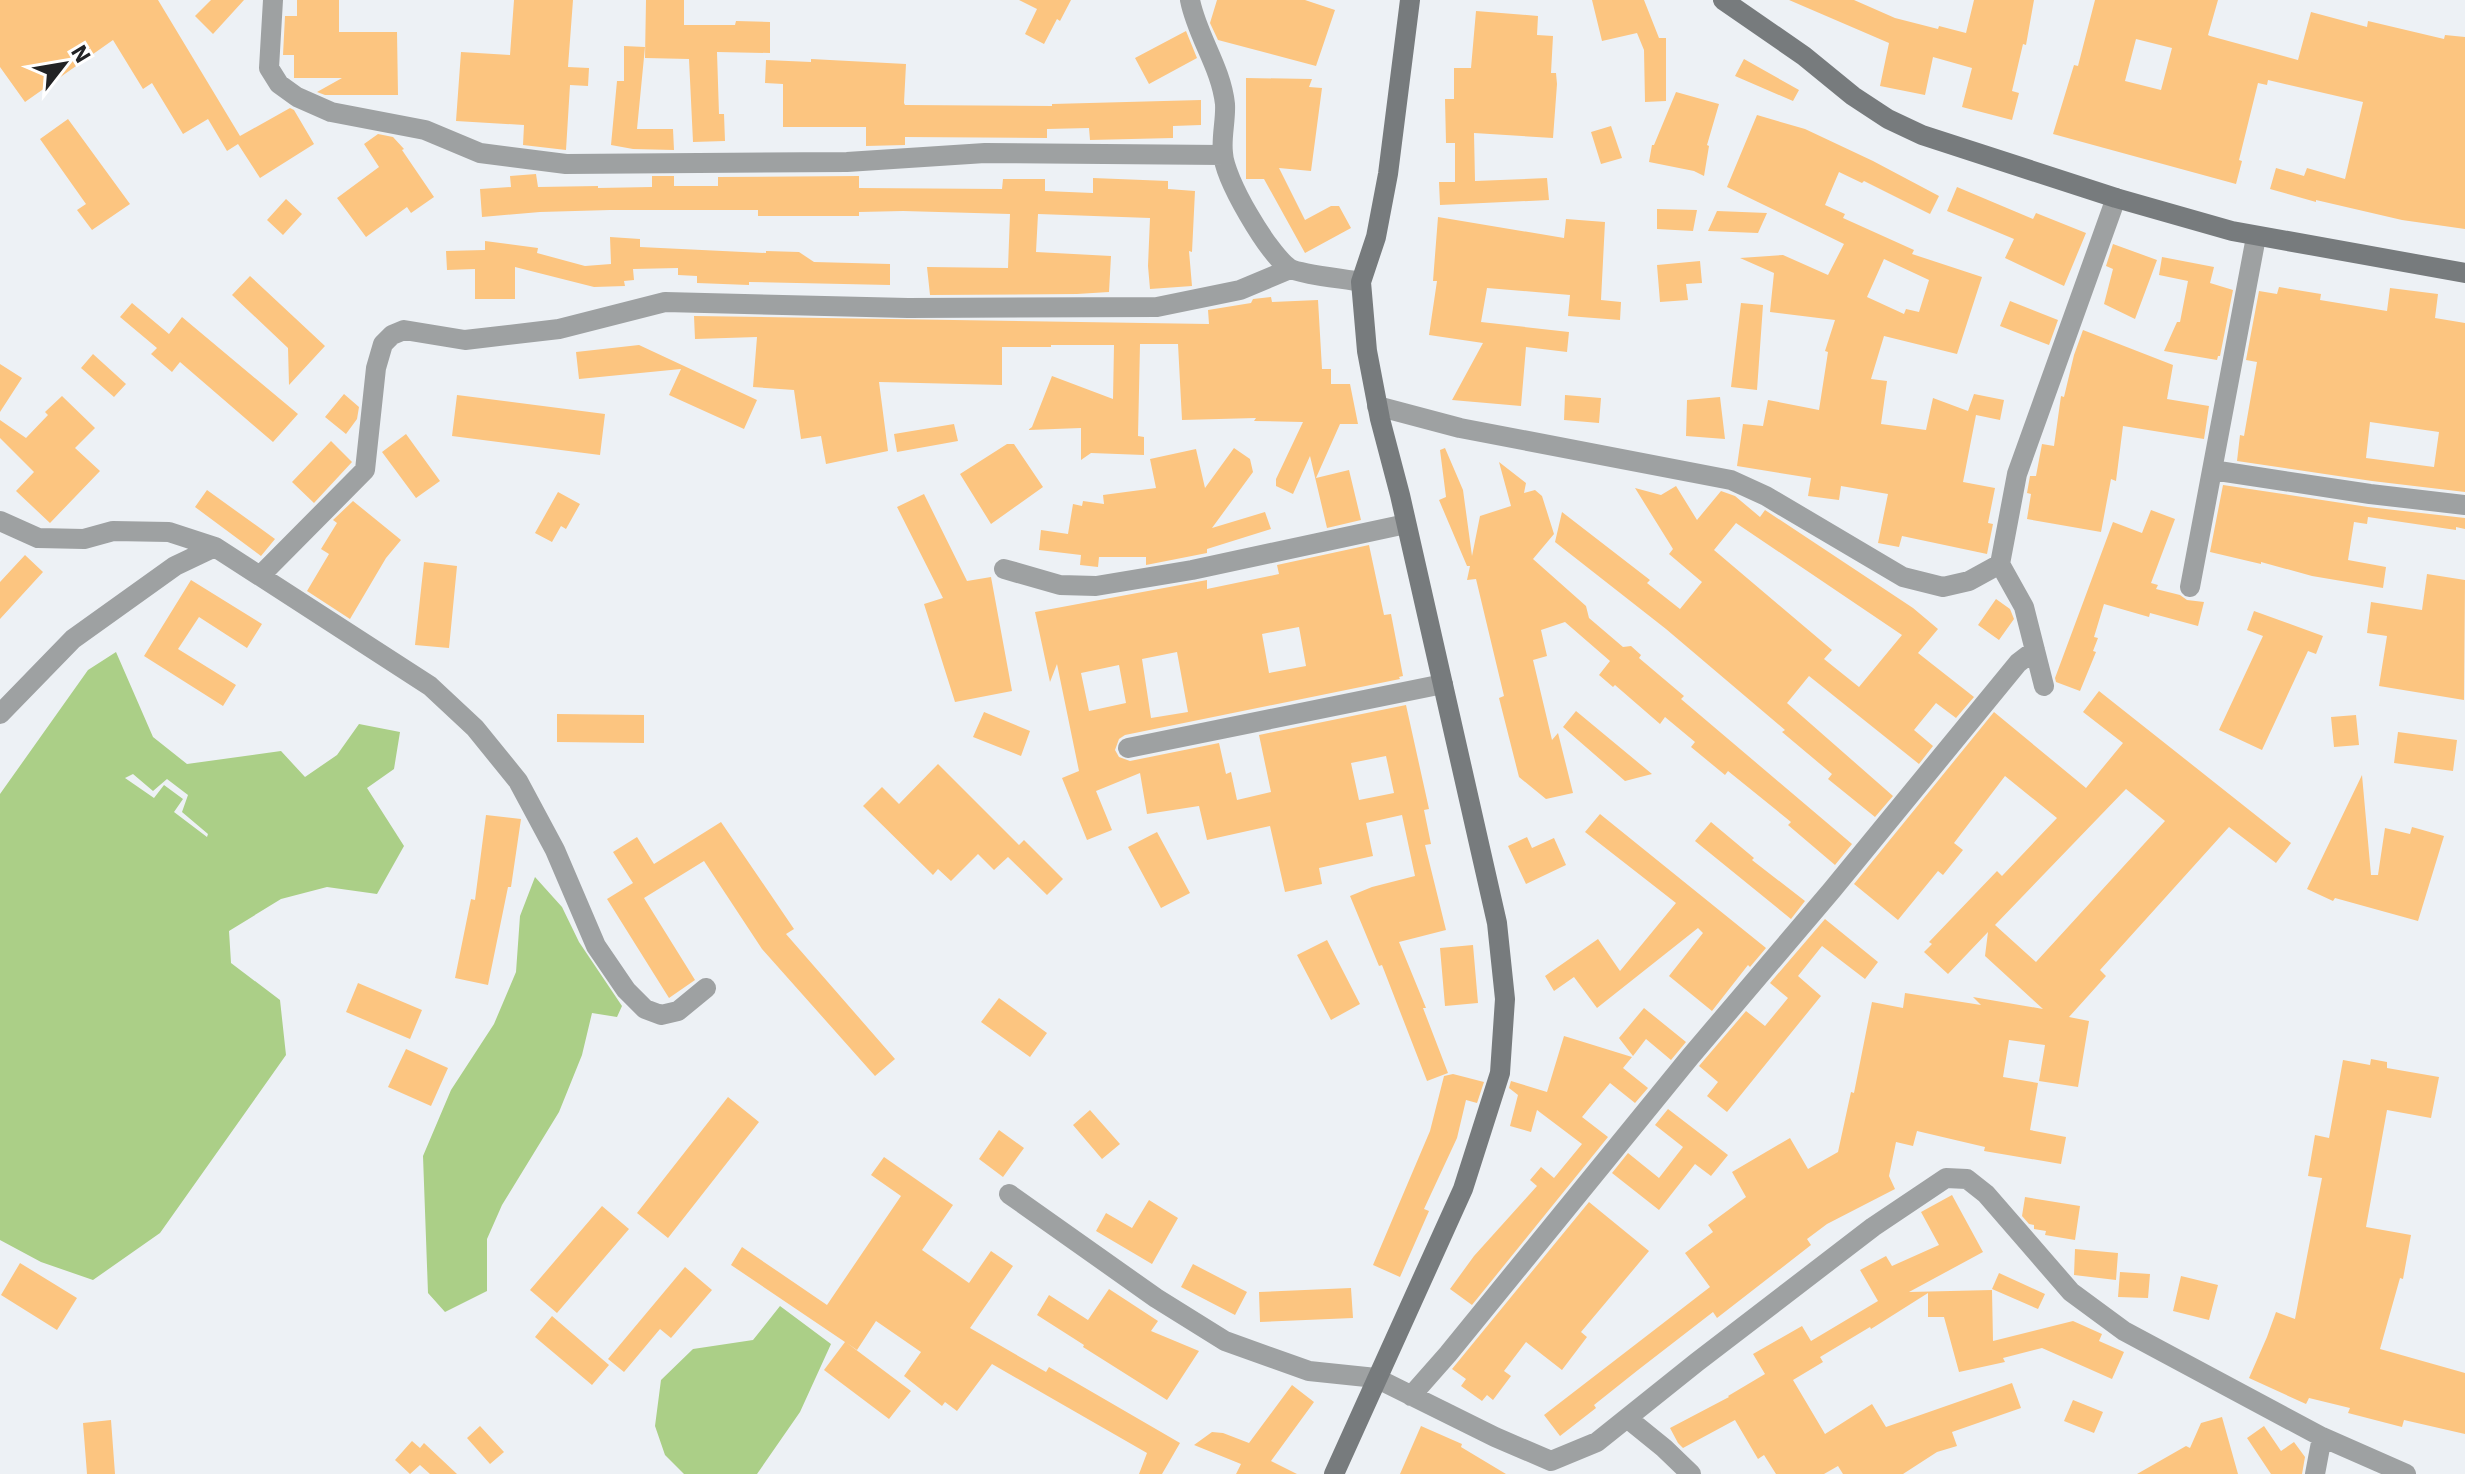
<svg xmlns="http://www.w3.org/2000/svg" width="2465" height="1474" font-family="'IBM Plex Sans',sans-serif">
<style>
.green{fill:#abcf87;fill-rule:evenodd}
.building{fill:#fcc580;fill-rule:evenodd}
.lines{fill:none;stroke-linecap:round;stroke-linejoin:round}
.street{stroke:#9ea1a2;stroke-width:20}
.secondary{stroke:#777b7d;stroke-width:20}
</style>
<rect width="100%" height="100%" fill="#edf1f5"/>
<path class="green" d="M116,652L153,737L187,764L281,751L305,777L337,755L359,724L400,732L394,769L367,788L404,846L377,894L327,887L281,899L229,931L231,963L280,1000L286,1055L160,1233L93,1280L41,1262L0,1240V794L88,670ZM133,774L153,791L167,779L188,795L182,812L208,834L207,837L174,812L183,799L164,785L154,798L125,778Z
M535,877L562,907L579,942L622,1006L617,1017L592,1013L582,1055L559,1112L502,1205L487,1239V1291L445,1312L428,1293L423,1156L451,1090L494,1024L516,972L520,916Z
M780,1306L831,1344L800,1412L757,1474H684L665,1455L655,1426L661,1380L693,1349L753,1340Z"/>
<path class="building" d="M0,0H158L240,136L290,108L294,110L314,144L260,178L238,144L227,151L208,119L183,134L152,83L143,89L113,40L25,102L0,67Z
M211,0H244L213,34L195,16Z
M297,0H339V32H397L398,95H325L317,92L342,78H294V55H283L285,16H297Z
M514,0H573L568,67L589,68L588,86L570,85L566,150L523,145L524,125L456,121L461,52L510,55Z
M646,0H684V25H735L736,21L770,22V53L717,52L719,114H724L725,141L693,142L689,59L645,58Z
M1019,0H1071L1060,21L1057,19L1044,44L1025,34L1037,9Z
M1217,0H1305L1335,10L1316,66L1218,40L1210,23Z
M1592,0H1644L1659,38H1666V101L1645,102L1644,50L1637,33L1602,41Z
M1789,0H1854L1895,18L1938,29L1939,26L1966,33L1974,0H2034L2026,45L2023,44L2012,91L2019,93L2012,120L1962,107L1972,68L1933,57L1925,95L1880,86L1889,43Z
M2095,0H2218L2208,35L2210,36L2298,60L2311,12L2367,27L2368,21L2444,39L2445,35L2465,37V229L2402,220L2316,200V202L2270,189L2276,168L2304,176L2307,168L2345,179L2363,102L2268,80L2267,85L2258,83L2239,160L2242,161L2236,184L2053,134L2074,65L2078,66ZM2136,39L2172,48L2161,90L2125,81Z
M1476,11L1538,16L1537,35L1553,36L1551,73H1556L1557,84L1553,138L1474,133L1475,181L1547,178L1549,200L1440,205L1439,182H1455V143H1446L1445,99H1454V68H1471Z
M1186,31L1197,58L1149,84L1135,58Z
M624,46L645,47L637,129H673L674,150L633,149L611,145L617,81H624Z
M811,59L906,64L904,103L905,105L1052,106V104L1201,100V125L1173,126V138L1090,140L1089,128L1047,129V138L905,137V145L866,146V127H783V84L765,83L766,60L811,62Z
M1744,59L1799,90L1793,101L1735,76Z
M1246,78L1312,79L1309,87L1322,88L1311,171L1279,168L1305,220L1331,206H1339L1351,228L1305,253L1264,179H1246Z
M1676,92L1719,104L1707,145L1709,146L1704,176L1694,171L1649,162L1652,145H1654Z
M1757,115L1805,129L1873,161L1939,196L1930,214L1864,181L1862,183L1839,172L1825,205L1845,214L1843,218L1914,250L1912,254L1982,277L1957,354L1884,336L1871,379L1887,381L1881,424L1926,430L1933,398L1968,411L1974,394L2004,400L2000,420L1976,415L1963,482L1995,488L1988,523L1993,524L1987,554L1902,536L1899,547L1878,543L1888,494L1841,486L1839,500L1808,496L1811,478L1737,466L1743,424L1763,426L1768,400L1819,410L1828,352L1825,351L1835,320L1770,312L1774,273L1740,258L1783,255L1828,275L1844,244L1727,187ZM1884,259L1929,280L1919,312L1906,309L1904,314L1867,297Z
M68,119L130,204L92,230L77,210L86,204L40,139Z
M1611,126L1622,158L1601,164L1591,132Z
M378,134L393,137L404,149L402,150L434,197L411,213L407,207L366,237L337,198L379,167L364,144Z
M536,174L538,187L598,186V188L652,187V176H674V186H718V177L859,176V188L1002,189L1003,179H1045V191L1093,193V178L1168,181V189L1195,191L1192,252L1189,251L1192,286L1150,289L1148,266L1150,218L1038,214L1036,252L1111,256L1109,292L1077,294L930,295L927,267L1008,268L1010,214L903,211L859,212V216H758V210H610L540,212L482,217L480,189L511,187L510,176Z
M1957,187L2033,219L2036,213L2086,233L2064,286L2005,258L2014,239L1947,211Z
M286,199L302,214L283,235L267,220Z
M1657,209L1697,210L1693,231L1657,229Z
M1717,211L1767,213L1758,233L1708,231Z
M1438,217L1564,238L1566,219L1605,222L1601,300L1621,302L1620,320L1568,316L1570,295L1487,288L1481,322L1569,332L1567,352L1526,347L1521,406L1452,400L1483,343L1429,335L1437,281H1433Z
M610,237L640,239V247L766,253V251L799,252L814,262L890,264V285L749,282V285L697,283V276L678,275V268L633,269L634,280L624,281L625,286L594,287L515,267V299H475V269L447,270L446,251L485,250V241L538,248L537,253L585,266L611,264Z
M2113,244L2157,260L2135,319L2104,304L2113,269L2106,266Z
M2162,257L2214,267L2210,283L2233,290L2220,356H2218L2217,360L2164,351L2177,322H2180L2188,281L2159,275Z
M1700,261L1702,283L1686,284L1688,300L1660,302L1657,265Z
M250,276L325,346L289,385L288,348L232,295Z
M2279,287L2321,294L2320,300L2387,311L2390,288L2438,294L2435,318L2465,323V492L2372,481L2237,461L2240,435L2244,436L2257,362L2246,360L2259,291L2277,294ZM2370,422L2439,432L2434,467L2366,458Z
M1271,297L1272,302L1318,300L1322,369H1331V384H1350L1358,424H1340L1316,478L1349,470L1361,520L1327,528L1310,456L1293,494L1276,486V479L1303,422L1254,421L1256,418L1182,420L1178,344H1140L1138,436L1144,437V455L1091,453L1081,460V428L1028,430L1032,427L1052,376L1113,399L1114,345H1051V347H1002V385L879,382L888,451L826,464L821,436L801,439L794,390L753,387L757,337L695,339L694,316L1209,324L1208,310L1251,303L1253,299Z
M2010,301L2058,320L2049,345L2000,326Z
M132,303L169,334L182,317L298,414L273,442L180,362L172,372L151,354L157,348L120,317Z
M1741,303L1763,305L1757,390L1731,387Z
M2083,330L2173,365L2167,399L2209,406L2204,439L2123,426L2116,481L2111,479L2101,532L2027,519L2031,494L2027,493L2030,476H2036L2042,444L2054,446L2061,396L2064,397L2074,355Z
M639,345L757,400L744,429L669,395L681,369L579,379L576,352Z
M93,354L126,384L114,397L81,368Z
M0,364L22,378L0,412Z
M344,394L359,407L357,419L346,434L325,417Z
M457,395L605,414L600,455L452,436Z
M1565,395L1601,398L1599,423L1564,420Z
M62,396L95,428L75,448L100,471L50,523L16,491L34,472L0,438V420L26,438L48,415L45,412Z
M1720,397L1725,439L1686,436L1687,400Z
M954,424L958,441L897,452L894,434Z
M406,434L440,481L416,498L382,452Z
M331,441L352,462L314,503L292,482Z
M1007,444H1014L1043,487L991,524L960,474Z
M1234,448L1250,459L1253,472L1212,528L1265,512L1271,529L1207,549V553L1146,565V557H1099L1098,567L1080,565L1081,555L1039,550L1041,530L1068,534L1073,504L1082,506L1083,501L1104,504L1103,495L1156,488L1150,459L1196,449L1205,488Z
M1445,448L1463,490L1472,556L1480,516L1511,506L1499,462L1526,483L1524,493L1535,490L1542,496L1554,534L1533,559L1586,606L1589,618L1623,647L1631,646L1641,655L1639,658L1684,696L1681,699L1852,844L1835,865L1788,825L1791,822L1728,771L1725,775L1691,747L1695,742L1665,717L1660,724L1615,685L1613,687L1599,675L1610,661L1565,622L1541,630L1547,656L1533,660L1552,740L1558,733L1573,793L1546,799L1519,777L1499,698L1504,696L1476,579L1467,580L1470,566H1467L1439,500L1446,497L1440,450Z
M2223,485L2368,507L2465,518V529L2456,527V530L2368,517L2367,524L2354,522L2348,560L2386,567L2383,588L2312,576L2261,562V564L2210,552Z
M1676,486L1697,520L1721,491L1735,496L1760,517L1765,510L1913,608L1938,629L1918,653L1974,697L1956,718L1936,703L1914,730L1933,746L1919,764L1809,676L1787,703L1893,796L1875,817L1828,779L1832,774L1782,732L1785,730L1666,629L1555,542L1562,512L1650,580L1647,583L1680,609L1702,582L1669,554L1673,549L1635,488L1661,495ZM1736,523L1902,635L1859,687L1824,659L1832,650L1714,550Z
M207,490L275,539L261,556L195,507Z
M558,492L580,504L566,529L561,526L552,542L535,533Z
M924,494L967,581L991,577L1012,691L955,702L924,604L943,598L897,507Z
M353,501L401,540L386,558L350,619L307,591L329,554L321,549L337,523L333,520Z
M2151,510L2175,519L2151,583L2158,585L2156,589L2180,595L2187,600L2204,602L2198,626L2150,613L2149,617L2104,604L2094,637L2098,638L2093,651L2096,652L2080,691L2056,682L2055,678L2113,522L2142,533Z
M1369,545L1384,615L1391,614L1403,676L1399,677L1400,679L1125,735L1119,739L1115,750L1119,757L1130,761L1219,743L1226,774L1231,772L1237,800L1271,792L1259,735L1406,705L1429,809L1424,810L1431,844L1425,845L1446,930L1399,942L1426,1008H1423L1448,1073L1427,1081L1382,965L1379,966L1350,896L1372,887L1415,876L1402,815L1366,823L1373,856L1319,868L1322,884L1285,892L1270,826L1207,840L1199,806L1147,814L1140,773L1096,791L1112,830L1087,840L1062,778L1079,771L1057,664L1050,682L1035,612L1207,580V589L1279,574L1277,565ZM1299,627L1306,666L1269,673L1262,634ZM1177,652L1188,712L1151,718L1142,659ZM1119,665L1126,703L1089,711L1081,673ZM1386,756L1394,793L1359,800L1351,763Z
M25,555L43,572L0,619V582Z
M424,562L457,566L449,648L415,645Z
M2427,574L2465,580L2464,700L2379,686L2387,636L2367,633L2371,602L2422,610Z
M191,580L262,624L247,648L199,617L178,649L236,685L223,706L144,656Z
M1996,599L2010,609L2014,619L1999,640L1978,625Z
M2254,611L2323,636L2316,654L2308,651L2262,750L2219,730L2263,636L2247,630Z
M2099,691L2291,843L2276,863L2229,827L2100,970L2106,976L2069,1017L2089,1021L2078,1087L2039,1081L2045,1045L2009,1040L2003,1077L2038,1083L2030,1130L2066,1137L2061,1164L1984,1151L1985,1147L1917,1131L1913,1146L1896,1142L1889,1176L1895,1189L1827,1224L1807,1239L1811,1245L1717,1318L1713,1312L1638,1370L1594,1405L1596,1408L1560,1436L1544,1415L1710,1287L1685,1253L1713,1232L1708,1225L1746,1197L1732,1172L1790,1138L1808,1169L1838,1152L1851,1092L1854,1093L1872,1002L1903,1008L1905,993L1981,1005L1973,997L2043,1009L1985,956L1988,932L1948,974L1924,952L1932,944L1929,942L1997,871L2002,876L2057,818L2005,776L1954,843L1963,850L1943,875L1938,871L1898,920L1854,884L1994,712L2086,788L2123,743L2083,712ZM2126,789L2165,821L2036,962L1995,925Z
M1576,711L1652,774L1625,781L1563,727Z
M984,712L1030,731L1021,756L973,737Z
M557,714L644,715V743L557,742Z
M2356,715L2359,745L2334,747L2331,717Z
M2398,732L2457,740L2453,771L2394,763Z
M938,764L1019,845L1024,840L1063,879L1047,895L1008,857L994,870L978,854L951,881L938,869L933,875L863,806L882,787L899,804Z
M2362,775L2371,875H2378L2385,828L2410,834L2412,827L2444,836L2418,921L2335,898L2333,901L2307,889Z
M1600,814L1766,948L1750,967L1748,965L1712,1011L1669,976L1703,933L1698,928L1597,1008L1574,977L1554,991L1545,976L1598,939L1620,971L1676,903L1585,832Z
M486,815L521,819L511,887H508L488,985L455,978L471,899L475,900Z
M721,822L794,929L786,934L895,1059L875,1076L762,949L704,861L644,898L695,980L669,998L607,899L633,883L613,852L637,837L654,864Z
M1711,822L1754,858L1752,860L1805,901L1791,919L1695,841Z
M1157,832L1190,893L1161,908L1128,847Z
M1527,837L1532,848L1554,838L1566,865L1526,884L1508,846Z
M1825,919L1878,962L1865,979L1822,946L1798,976L1821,996L1727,1112L1707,1096L1718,1082L1699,1066L1746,1011L1765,1026L1788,998L1770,983Z
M1327,940L1360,1004L1331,1020L1297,955Z
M1473,945L1478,1003L1445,1006L1440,948Z
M358,983L422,1010L410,1039L346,1012Z
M999,998L1047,1033L1030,1057L981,1022Z
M1644,1008L1686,1042L1671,1060L1646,1039L1633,1056L1619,1038Z
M1564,1036L1632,1057L1623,1068L1648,1088L1635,1103L1610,1083L1582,1117L1608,1137L1472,1305L1450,1289L1474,1256L1537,1186L1530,1180L1541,1167L1554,1178L1582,1144L1537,1110L1531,1132L1510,1126L1518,1095L1509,1088L1511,1081L1547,1092Z
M406,1049L448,1068L431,1106L388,1087Z
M2371,1059L2387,1062V1068L2439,1077L2431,1118L2387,1110L2366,1227L2411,1235L2403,1279L2400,1278L2380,1349L2465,1373V1434L2404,1420L2402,1427L2348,1413L2350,1408L2309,1398L2306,1404L2249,1378L2267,1337L2276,1312L2295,1319L2322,1178L2308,1176L2315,1135L2329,1138L2343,1060L2370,1065Z
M1453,1074L1484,1082L1477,1103L1466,1100L1457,1138L1424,1209L1429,1211L1400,1277L1373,1265L1430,1131L1444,1076Z
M728,1097L759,1122L668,1238L637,1213Z
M1668,1109L1728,1155L1711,1176L1695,1164L1659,1210L1612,1173L1628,1153L1659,1178L1683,1147L1655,1125Z
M1090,1110L1120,1144L1102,1159L1073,1125Z
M999,1130L1024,1148L1003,1177L979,1159Z
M884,1157L953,1205L922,1250L969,1283L991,1251L1013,1266L970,1328L1046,1372L1049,1367L1180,1443L1162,1474H1139L1147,1453L992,1364L957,1411L945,1402L942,1406L904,1376L921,1352L876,1321L857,1350L847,1343L911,1391L889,1419L824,1370L845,1342L731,1265L742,1247L827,1305L901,1196L871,1175Z
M1952,1195L1983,1252L1909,1292L1992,1290L1993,1341L2073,1321L2102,1334L2099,1341L2124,1352L2112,1379L2042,1348L2003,1358L2005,1362L1959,1372L1944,1317H1928V1293L1871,1329L1870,1327L1820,1357L1823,1362L1793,1380L1825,1434L1872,1404L1886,1427L2012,1383L2021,1408L1952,1432L1957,1446L1937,1452L1903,1474H1843L1838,1466L1824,1474H1776L1764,1455L1758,1459L1735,1420L1683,1448L1678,1443L1670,1428L1729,1397L1728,1396L1765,1374L1753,1354L1802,1326L1811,1341L1878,1301L1860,1270L1886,1256L1892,1266L1939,1245L1921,1212Z
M2025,1197L2080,1206L2075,1240L2045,1235L2046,1231L2034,1229V1225L2029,1224L2022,1216Z
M1149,1200L1178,1218L1152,1264L1096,1231L1106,1213L1132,1228Z
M1589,1202L1649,1251L1581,1332L1587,1337L1562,1370L1526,1342L1504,1371L1511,1376L1493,1400L1487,1395L1482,1401L1461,1386L1466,1379L1452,1369Z
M602,1206L629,1229L557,1313L530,1290Z
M2075,1249L2118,1253L2116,1280L2074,1275Z
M20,1263L77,1298L57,1330L1,1295Z
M1193,1264L1247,1292L1235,1315L1181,1287Z
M685,1267L712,1290L671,1338L660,1329L624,1372L608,1359Z
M2120,1272L2150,1274L2148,1298L2118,1297Z
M1999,1273L2045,1294L2038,1309L1992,1289Z
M2181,1276L2218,1285L2209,1320L2173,1311Z
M1351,1288L1353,1318L1260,1322L1259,1292Z
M1109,1289L1158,1321L1151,1331L1199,1351L1167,1400L1083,1347L1084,1345L1037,1315L1049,1295L1088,1320Z
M552,1316L609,1365L592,1385L535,1337Z
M1292,1385L1314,1402L1271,1461L1297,1474H1236L1241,1464L1194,1445L1212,1432L1223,1433L1249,1443Z
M2073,1400L2103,1412L2094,1433L2064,1421Z
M2222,1417L2238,1474H2137L2186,1446L2190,1448L2201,1423Z
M111,1420L115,1474H87L83,1423Z
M480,1426L504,1452L490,1464L467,1438Z
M1421,1426L1462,1444L1461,1447L1506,1474H1400Z
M2264,1426L2281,1451L2294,1442L2305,1457L2302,1474H2271L2247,1438Z
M412,1441L420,1448L424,1443L457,1474H430L420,1465L410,1474L395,1460Z"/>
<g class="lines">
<path class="street" d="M273,0L269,68L279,84L297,97L331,112L425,130L480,153L566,164L847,162L985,153L1222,155
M1190,0C1197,36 1221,67 1225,104C1226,120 1221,137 1223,153C1224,179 1268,253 1289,268C1298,274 1347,279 1361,282
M1377,406L1460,428L1731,480L1766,496L1903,577L1943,587L1969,581L2000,564
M2212,470L2370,494L2465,505
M0,521L38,538L84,539L113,531L169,532L215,547L430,686L475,728L518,781L555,850L596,946L626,990L645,1009L661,1015L678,1011L706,988
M1004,569L1060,585L1096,586L1192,570L1406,524
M260,576L365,470L376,368L383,344L392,335L404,330L465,340L559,329L665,302L908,308L1157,307L1240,290L1290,269
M2190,587L2256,237
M2044,686L2024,607L2000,564L2017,474L2116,198
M0,714L73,639L175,566L215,547
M1128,748L1443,684
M1009,1194L1156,1298L1225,1341L1309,1371L1376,1378L1495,1437L1551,1461L1597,1442L1697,1362L1873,1227L1946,1178L1967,1179L1986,1194L2071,1292L2124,1331L2322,1437L2406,1474
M1411,1396L1448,1354L1690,1057L1832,890L2018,663L2035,650
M1627,1418L1664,1448L1691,1474
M2315,1474L2322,1437"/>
<path class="secondary" d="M1723,0L1804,56L1853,96L1888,119L1922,135L2116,198L2232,231L2465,273
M1334,1474L1463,1189L1500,1073L1505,999L1497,923L1400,495L1380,419L1367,351L1361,282L1376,237L1388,174L1410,0"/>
</g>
<g transform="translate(64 64) rotate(59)" stroke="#ffffff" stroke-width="6" paint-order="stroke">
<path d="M0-6L14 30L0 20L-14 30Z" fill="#222325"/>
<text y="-12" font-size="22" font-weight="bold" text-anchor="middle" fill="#222325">N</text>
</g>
</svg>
